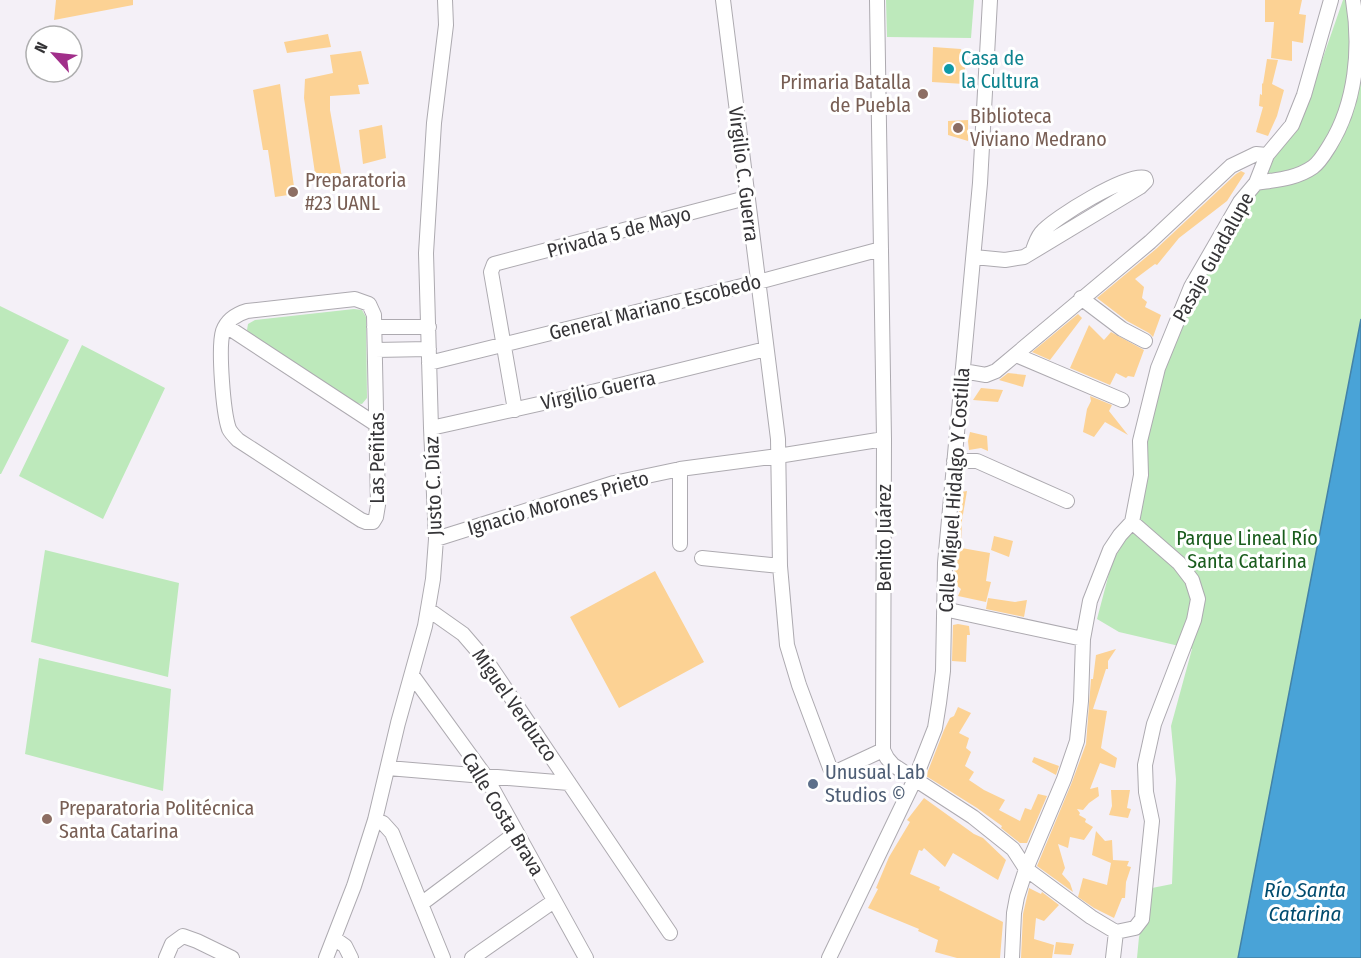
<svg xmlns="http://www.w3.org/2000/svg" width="1361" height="958" font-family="'Fira Sans Condensed',sans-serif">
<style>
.green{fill:#bde9bb}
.water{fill:#49a3d7;stroke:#4382a7;stroke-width:1.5}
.building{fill:#fcd294}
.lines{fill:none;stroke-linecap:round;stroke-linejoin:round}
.minor-casing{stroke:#adaab0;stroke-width:16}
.minor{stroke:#fff;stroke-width:14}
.culture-dot{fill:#0f9aa8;stroke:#fff;stroke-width:2}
.education-dot{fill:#8d6e63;stroke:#fff;stroke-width:2}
.service-dot{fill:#5c6f8a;stroke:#fff;stroke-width:2}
.labels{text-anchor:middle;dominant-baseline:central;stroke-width:6;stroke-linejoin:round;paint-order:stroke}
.culture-label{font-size:20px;fill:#0d838f;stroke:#fff;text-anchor:start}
.education-label{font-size:20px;fill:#785e54;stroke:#fff;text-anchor:start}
.street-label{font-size:20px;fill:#353437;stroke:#fff}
.park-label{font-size:20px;fill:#1a5c1d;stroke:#fff}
.service-label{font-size:20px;fill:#4e5e75;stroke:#fff;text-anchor:start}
.water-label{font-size:21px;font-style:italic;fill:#004b6e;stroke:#fff}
</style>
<rect width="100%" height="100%" fill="#f4f0f7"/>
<path class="green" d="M886,0H974L971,38L887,37Z
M1343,0H1361V958H1137L1139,937L1152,888L1172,884L1176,779L1171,726L1192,649L1119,632L1097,619L1112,562L1138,519L1146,438L1169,356L1194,293L1261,175L1302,118Z
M0,306L69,340L1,474H0Z
M354,309L362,310L366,317L367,398L362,404L355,403L250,335L247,330L248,324L255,320Z
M82,345L165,388L103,519L19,476Z
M45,550L179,583L168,677L31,642Z
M39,658L171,689L163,791L25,754Z"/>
<path class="water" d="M1361,319V958H1238Z"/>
<path class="building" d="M56,0H133V5L54,20Z
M1265,0H1302L1299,14L1306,15L1303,43L1292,41V61L1271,58L1274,22H1265Z
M328,34L331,47L287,53L284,42Z
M933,47L961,49L962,53L966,55L964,84L932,82Z
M361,51L369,84L358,85L360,94L330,96V110L343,183L317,187L304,98L305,79L333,73L330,55Z
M1267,59L1278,60L1272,84L1284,90L1277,116L1268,136L1256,132L1263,107L1259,106L1260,94L1262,95V83L1263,84Z
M280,84L295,194L275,197L268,150H263L253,90Z
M968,120V141L948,135V121Z
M382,125L386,158L363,164L359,130Z
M1241,171L1245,173L1227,201L1179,238L1157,265L1155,264L1135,279L1144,287L1142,298L1147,302L1145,307L1161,315L1153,337L1149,333L1127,321L1097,298L1156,249L1236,174Z
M1078,314L1082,318L1050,360L1032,352Z
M1089,325L1104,340L1111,332L1144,350L1134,377L1128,376L1126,378L1116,373L1110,385L1070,368Z
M1008,373L1026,375L1023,387L999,380Z
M981,388L1003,390L998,402L973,400Z
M1090,396L1112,405L1109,411L1128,435L1105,422L1094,437L1083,432L1087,409L1091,401Z
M970,432L987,436L988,451L981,448L969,450L968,441Z
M967,491L962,520L961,543L956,542L961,492Z
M994,536L1013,541L1009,557L991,550Z
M956,547L990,553L986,581L991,582L986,602L958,596L961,589L955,584L957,578L954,577Z
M655,571L704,662L619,708L570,617Z
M988,598L1015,602L1027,600L1024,617L986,609Z
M958,624L969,626L970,635H967L966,662L952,661L953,625Z
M1116,649L1108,661V669H1106L1093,709L1107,711L1101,748L1117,758L1115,768L1100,763L1090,789L1098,787L1099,796L1089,803L1083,810L1077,809L1080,813L1079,815L1086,819L1085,822L1093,827L1084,840L1070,837L1068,848L1058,844L1065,868L1062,874L1070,883L1073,892L1037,866L1072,782L1086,744L1091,679H1093L1096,655Z
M958,707L971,713L959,733L969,738L966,748L971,752L965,766L974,772L969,780L984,790L1005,800L999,810L1020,821L1025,808L1031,810L1038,794L1047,796L1027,843H1020L1001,828L1002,826L977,808L926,776L944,730L950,718L954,716Z
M1034,757L1059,766L1056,775L1032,762Z
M1111,790H1130L1127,808L1131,809L1128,818L1109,815L1112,806Z
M924,798L974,834L983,838L1006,860L998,880L953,853L945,867L924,848L922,851L919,850L910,874L940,887L939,890L1003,922L1000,958H957L935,952L938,940L918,931L919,929L868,908L878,889L876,888L889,857L910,822L907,820Z
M1096,831L1105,841L1112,840L1113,860L1129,861L1127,866L1131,867L1126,882L1125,898H1122L1114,918L1094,908L1078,897L1083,878L1107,885L1111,863L1092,855Z
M1029,888L1041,894L1042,892L1059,905L1044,921L1036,918L1034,939L1054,945L1052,958H1021L1023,914Z
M1056,942L1074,944L1071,955L1054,954Z"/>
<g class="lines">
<g class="minor-casing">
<path id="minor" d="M723,0L778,439L780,566L787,645L799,685L830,768L833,771L840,770L883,750
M877,0L884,439L883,750L887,758L893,765L973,817L1013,849L1026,869L1091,917L1116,932L1135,928L1142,919L1152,821L1146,792L1145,765L1154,724L1194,620L1198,599L1192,580L1179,563L1132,522
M1256,183C1275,180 1296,179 1313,167C1320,162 1325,153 1330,145C1356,103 1361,48 1353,0
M974,257L1005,260L1024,257L1140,187L1146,181L1145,178C1129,172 1053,218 1041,233C1037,238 1035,244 1033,250
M1081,298L1122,329L1145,341
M355,299L369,304L374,315L378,505L376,517L373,522H366L361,520L238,440C234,436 231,433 229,429C223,412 218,347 223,331C227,320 237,314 247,311Z
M226,326L377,425
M374,327H429
M375,350L429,349
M1016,355L1122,400
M429,363L758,282L881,249
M963,371L986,375L996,371L1150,242L1231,166L1256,154L1267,155
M515,410L491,272L494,264L746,198
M431,428L588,393L766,349
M954,461H977L1067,501
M436,539L614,483L680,469L778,456L884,439
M680,544V469
M702,558L780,566
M944,609L1083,639
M429,610L463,634L488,663L670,933
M412,675L486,777L586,958
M388,768L569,783
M375,820L383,823L392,833L443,958
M421,904L516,833
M335,939L345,946L351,958
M166,958L172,944L183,936L197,941L232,958
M326,958L354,886L375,820L398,723L425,626L433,579L436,539L431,428L426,253L434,123L446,25L445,0
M472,958L554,901
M829,958L915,779L935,728L939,703L943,671L945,563L980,183L990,0
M1012,958L1014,913L1017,897L1026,869L1064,779L1077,741L1081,701L1083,639L1090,601L1110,550L1120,535L1132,522L1141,475L1140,441L1158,368L1191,287L1240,202L1256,183L1267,155L1292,125L1304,95L1331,0
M1113,958L1116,932"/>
</g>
<use href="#minor" class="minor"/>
</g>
<circle class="culture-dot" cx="949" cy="69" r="6"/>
<g class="education-dot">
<circle cx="923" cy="94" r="6"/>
<circle cx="958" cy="128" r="6"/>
<circle cx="293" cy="192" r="6"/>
<circle cx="47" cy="819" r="6"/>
</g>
<circle class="service-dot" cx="813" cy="784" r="6"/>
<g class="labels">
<g class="culture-label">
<text x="961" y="58">Casa de<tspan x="961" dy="23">la Cultura</tspan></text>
</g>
<g class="education-label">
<text x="911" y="82" text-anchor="end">Primaria Batalla<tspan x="911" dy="23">de Puebla</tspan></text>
<text x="970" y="116">Biblioteca<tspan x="970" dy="23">Viviano Medrano</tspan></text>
<text x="305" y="180">Preparatoria<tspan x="305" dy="23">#23 UANL</tspan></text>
<text x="59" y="808">Preparatoria Politécnica<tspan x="59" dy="23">Santa Catarina</tspan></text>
</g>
<g class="street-label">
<text transform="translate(744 174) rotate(83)">Virgilio C. Guerra</text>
<text transform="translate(619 232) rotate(-15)">Privada 5 de Mayo</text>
<text transform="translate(1213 257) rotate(-61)">Pasaje Guadalupe</text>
<text transform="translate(655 307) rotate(-14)">General Mariano Escobedo</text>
<text transform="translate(598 390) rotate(-13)">Virgilio Guerra</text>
<text transform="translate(377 458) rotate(-90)">Las Peñitas</text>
<text transform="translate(433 486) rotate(-92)">Justo C. Díaz</text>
<text transform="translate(954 490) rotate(-86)">Calle Miguel Hidalgo Y Costilla</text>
<text transform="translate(558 503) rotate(-16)">Ignacio Morones Prieto</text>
<text transform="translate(884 538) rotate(-90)">Benito Juárez</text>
<text transform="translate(515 705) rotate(55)">Miguel Verduzco</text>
<text transform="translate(503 814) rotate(59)">Calle Costa Brava</text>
</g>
<g class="park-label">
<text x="1247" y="538">Parque Lineal Río<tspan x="1247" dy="23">Santa Catarina</tspan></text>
</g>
<g class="service-label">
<text x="825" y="772">Unusual Lab<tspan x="825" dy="23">Studios ©</tspan></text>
</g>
<g class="water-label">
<text x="1305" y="890">Río Santa<tspan x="1305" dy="24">Catarina</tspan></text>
</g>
</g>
<g transform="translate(54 54) rotate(297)"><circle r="28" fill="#ffffff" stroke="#aeaeaf" stroke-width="1.5"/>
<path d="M0-4.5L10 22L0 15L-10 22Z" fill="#a12f8a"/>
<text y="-9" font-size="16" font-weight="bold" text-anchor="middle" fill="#353437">N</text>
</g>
</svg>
